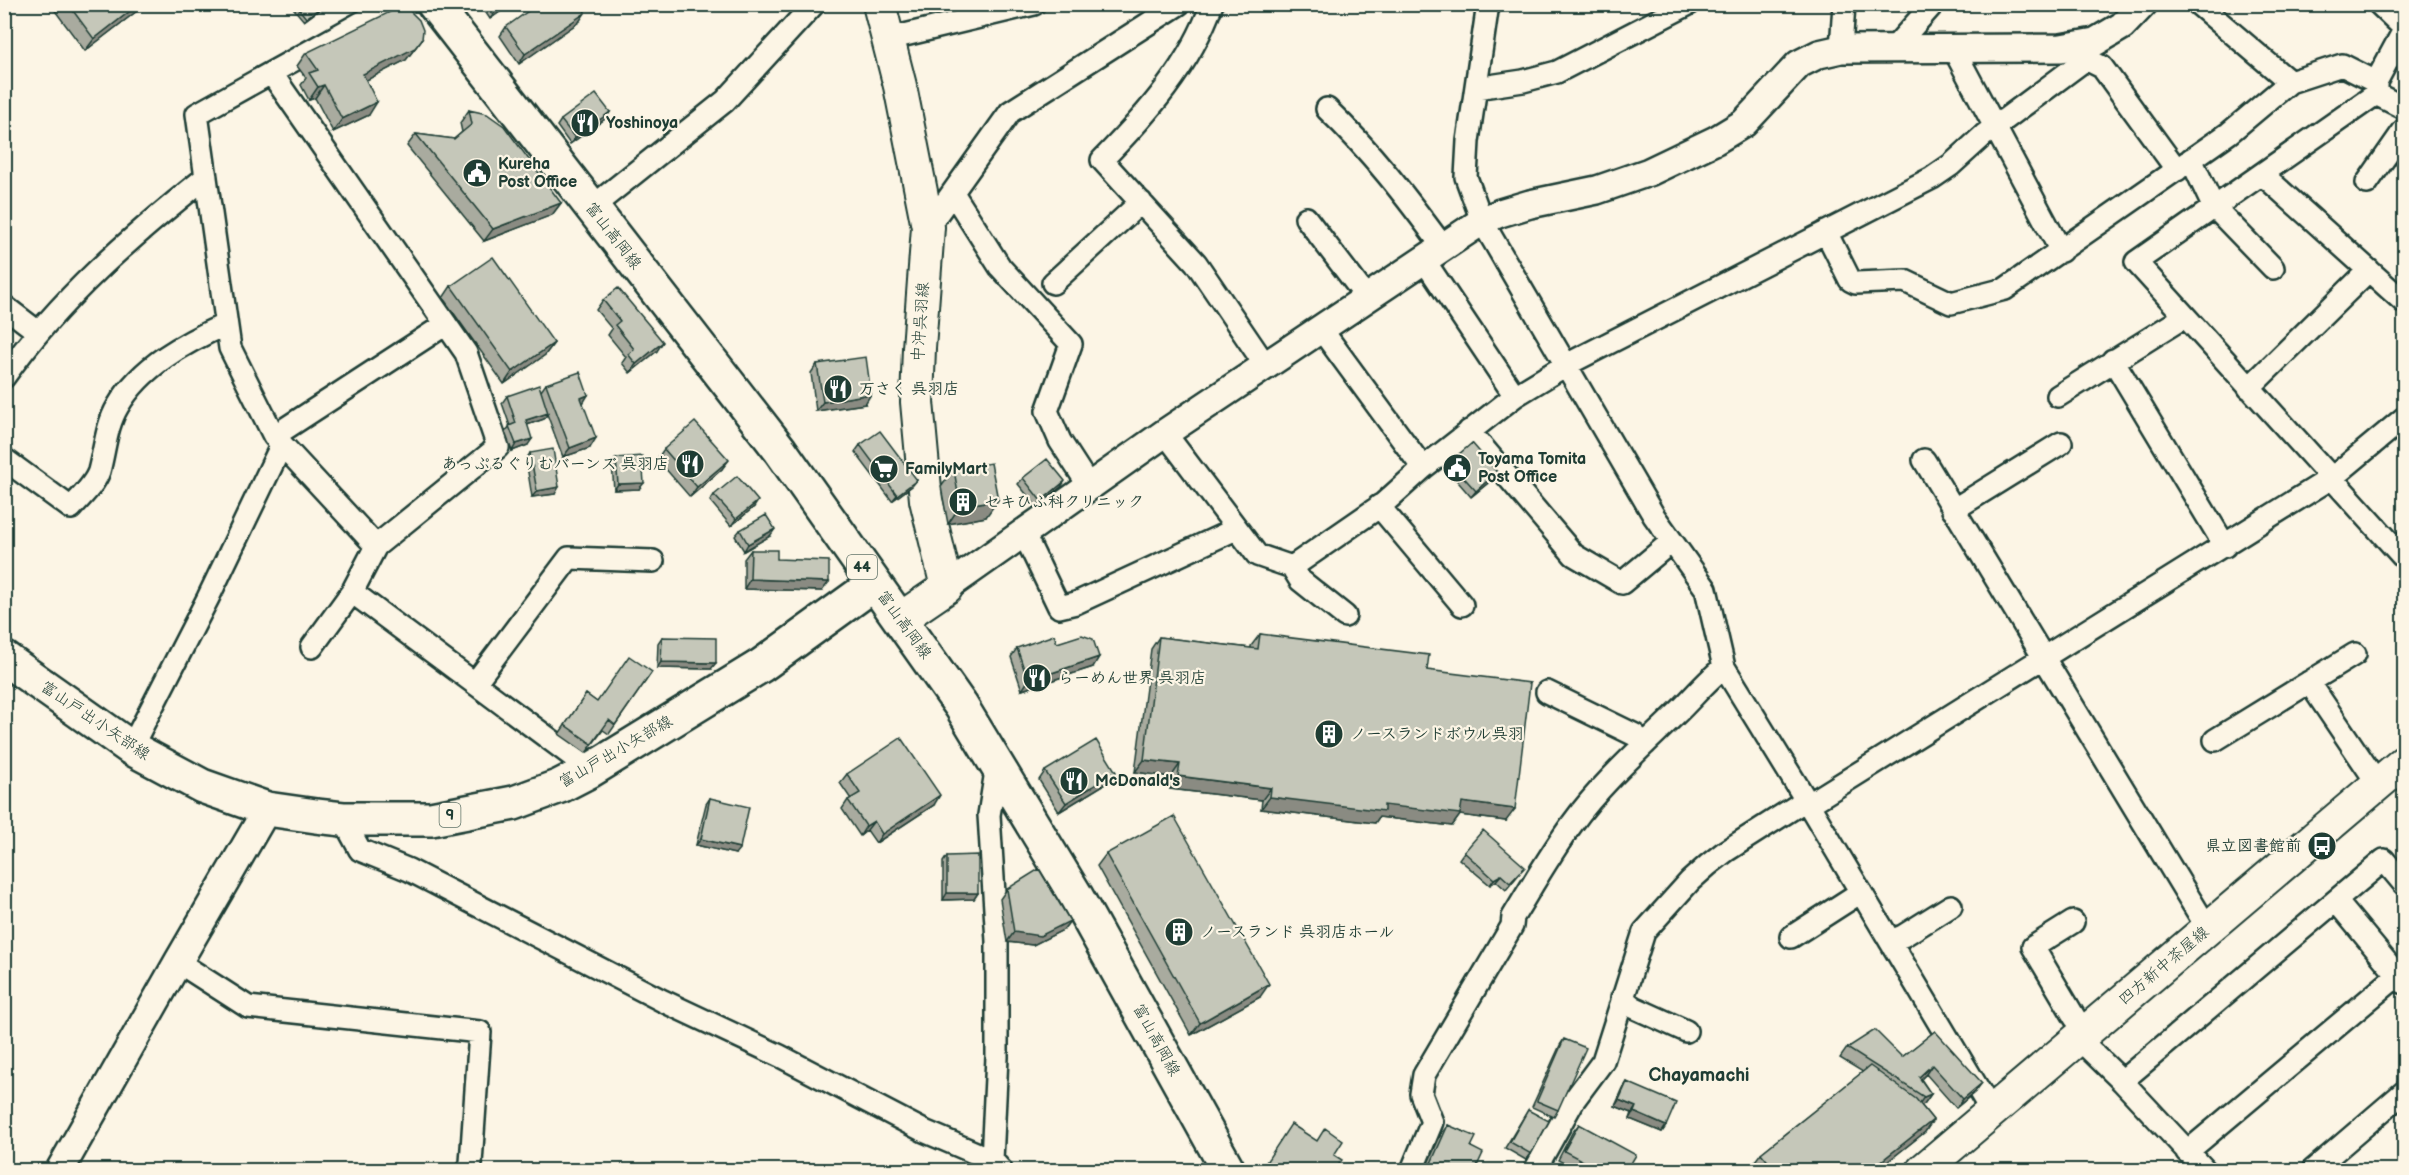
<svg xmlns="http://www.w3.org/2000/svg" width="2409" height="1175" font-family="'Balsamiq Sans','Klee One',sans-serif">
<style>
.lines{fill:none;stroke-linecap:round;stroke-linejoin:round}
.minor-casing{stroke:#1f3d34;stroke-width:26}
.tertiary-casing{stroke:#1f3d34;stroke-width:32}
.secondary-casing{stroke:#1f3d34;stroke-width:36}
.primary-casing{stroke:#1f3d34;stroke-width:38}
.minor{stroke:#fcf5e5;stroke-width:21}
.tertiary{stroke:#fcf5e5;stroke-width:27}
.secondary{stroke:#fcf5e5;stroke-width:32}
.primary{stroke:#fcf5e5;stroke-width:33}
.wall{fill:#a9ab9f;stroke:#1f3d34;stroke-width:1.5}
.shaded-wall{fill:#8a8b82;stroke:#1f3d34;stroke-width:1.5}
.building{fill:#c5c7b9;stroke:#1f3d34;stroke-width:1.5}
.labels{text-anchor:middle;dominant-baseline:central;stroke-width:4.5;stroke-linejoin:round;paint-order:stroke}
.shield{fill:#fcf5e5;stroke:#617469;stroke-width:1.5}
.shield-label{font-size:15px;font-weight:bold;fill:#1f3d34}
.poi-label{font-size:16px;font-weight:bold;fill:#1f3d34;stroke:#fcf5e5;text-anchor:start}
.street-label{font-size:16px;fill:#1f3d34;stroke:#fcf5e5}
.neighbourhood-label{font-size:18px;font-weight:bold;fill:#1f3d34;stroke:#fcf5e5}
</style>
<rect width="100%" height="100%" fill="#fcf5e5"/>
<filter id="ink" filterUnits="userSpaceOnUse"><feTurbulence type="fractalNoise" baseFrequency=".0167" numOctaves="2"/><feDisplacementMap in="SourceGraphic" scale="12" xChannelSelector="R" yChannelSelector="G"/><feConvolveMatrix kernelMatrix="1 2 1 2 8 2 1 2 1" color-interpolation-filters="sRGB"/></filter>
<g filter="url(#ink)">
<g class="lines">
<g class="minor-casing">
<path id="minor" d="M1212,4C1190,66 1147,114 1102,160L1196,263L1266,366
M1488,4L1468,141L1466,177L1482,221L1654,516L1706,589L1724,667L1806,800L1992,1112
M2198,4L2290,82
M2379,4L2404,28
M2404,30L2376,82V94L2136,262L2404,558
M888,39L1034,4
M1953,48L2061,251
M1841,49L1844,4
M1893,49L1933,4
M2086,59L2102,67L2177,170
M272,74L466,353L498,447L376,546L352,592L312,647
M1476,88L1523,81L1557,72L1689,4
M2376,94L2404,108
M1327,109C1371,151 1407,198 1443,247
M2191,159L2213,206L2273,268
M2262,174L2404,302
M2367,183L2404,130
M953,193L1000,267L1071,344L1047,411L1060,441L1089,486
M591,208L725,101L814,4
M1306,218L1367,298
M928,227L1010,112L1179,4
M1826,232L1850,280L1856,283L1905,281L1951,303L2005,289L2229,133L2290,82L2342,65L2376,82
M1424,260L1515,396
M1053,283L1141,202
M4,306L38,332
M1321,329L1423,468
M2113,360L2225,546
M4,377C60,298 131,237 206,177
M2249,388L2369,270
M2058,396L2184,317
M1469,431L1574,555L1622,583L1671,542
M1165,433L1257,555L1292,567L1383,504L1423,468L1515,396L1566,365L1932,178L1951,165L1984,135L2086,59L2095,42
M274,436L446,324
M4,459L71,508C80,498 95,484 99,471C105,449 106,426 118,406C141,366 186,342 226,324
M1924,460L2208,929
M1379,506L1462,605
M1953,510L2061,443
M1023,532L1059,607L1076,603L1236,529
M376,546L274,436L230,348L197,114L395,4
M1292,567L1300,580L1345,616
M352,592L591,770
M2309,682L2378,784
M475,683L569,558L653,561
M1547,692L1635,735L1645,744
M2215,740L2355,654
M131,748L208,598L282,444
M1809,804L2333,477L2404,418
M343,819L360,850L409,870L663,1001L780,1056L924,1131L992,1160L1001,1170
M2336,901L2404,983
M2073,922L2033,947L2075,1018L2087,1032
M1791,937L1861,892
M1890,941L1903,936L1951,906
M178,962L248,1007L480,1032L471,1163L468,1170
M1622,998L1633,1007L1686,1031
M2079,1039L2122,1081L2205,1170
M2122,1081L2384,860L2404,884
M2187,1152L2398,975
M992,1160L997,1057V941L989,815L997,765
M1412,1170L1432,1122L1421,1094L1424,1075L1512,926L1513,917C1532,886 1550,854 1572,824C1601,784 1639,750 1675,715C1692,699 1706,681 1724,667
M1535,1170L1574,1100L1603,1061L1644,932L1690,881L1708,865L1726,851L1806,800
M2313,1170L2404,1092"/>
</g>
<g class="tertiary-casing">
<path id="tertiary" d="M947,587L1165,433L1482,221L1500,213L1530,204L1597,190L1649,172L1716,140L1744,123L1799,64L1819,54L1841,49L2061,48L2095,42L2122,26L2143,4
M60,1170L178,962L267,809"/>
</g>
<g class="secondary-casing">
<path id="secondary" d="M879,4L900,86L928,227L919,348L917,402L926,500L947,587L900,619
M1923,1170L2404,762"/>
</g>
<g class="primary-casing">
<path id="primary" d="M434,4L780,450L961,706L1076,896L1228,1170
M4,658L131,748L202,786L267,809L316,816L343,819H431L514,803L560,786L591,770L762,665L874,584"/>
</g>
<use href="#minor" class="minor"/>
<use href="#tertiary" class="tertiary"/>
<use href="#secondary" class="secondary"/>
<use href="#primary" class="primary"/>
</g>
<path class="wall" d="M50,4H146L85,51Z
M295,4H325L323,7L304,21L293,8Z
M480,4H511L490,19Z
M579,22L519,64L500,36L506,27Z
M422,39L406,60L366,80L369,115L333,132L315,98L309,100L301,85L306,78L297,66L306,53Z
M469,110L561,203L552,215L484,241L407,146L416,134L454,139L462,132L460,123Z
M610,112L605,119L570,144L557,126L561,120Z
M451,286L554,343L545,355L504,384L443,298Z
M603,300L657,351L630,373L622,363L626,357L608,335L612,329L596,310Z
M817,364L865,404L816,411L811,373Z
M546,384L583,403L590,448L563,457L547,414L544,419L527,425L528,445L512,451L505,432L510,426L502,403L507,396L541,391Z
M860,445L917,480L912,486L892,501L855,452Z
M664,449L722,469L690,497L657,459Z
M530,453L555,494L532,497L526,460Z
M616,458L639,489L614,490L612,464Z
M1450,462L1493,479L1471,497L1446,468Z
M954,469L986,517L948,524L941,487Z
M1023,478L1061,487L1037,507L1018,484Z
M714,495L754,507L731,526L710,501Z
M740,530L770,536L744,551L735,536Z
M751,550L777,559L822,591L744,589V559Z
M1260,634L1427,670L1506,821L1460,815L1452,826L1379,817L1375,823L1261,809L1262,800L1170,789L1171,777L1135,772L1151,649L1159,637L1251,648V646Z
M662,637L711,669L657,668L658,643Z
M1057,643L1093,667L1022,690L1011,657L1017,648Z
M652,672L609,734L603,730L586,753L559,734L586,694L597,702Z
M1045,771L1110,781L1059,812L1039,780Z
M847,774L934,805L876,843L867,830L860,836L842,809L848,800L851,799L840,783Z
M710,798L735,854L696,845L706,804Z
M1464,852L1520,873L1506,890L1496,881L1490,885L1459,859Z
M1106,854L1260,997L1191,1035L1097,866Z
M947,856L978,893L974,899L943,900V862Z
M1007,889L1070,921L1063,930L1033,945L1007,942L1000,899Z
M1935,1031L1975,1092L1956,1108L1926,1074L1921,1079L1931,1094L1924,1104L1921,1105L1933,1120L1925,1132L1877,1170H1757L1752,1165L1761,1153L1863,1072L1840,1058L1847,1048L1902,1057Z
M1564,1039L1558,1110L1554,1117L1532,1107L1560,1045Z
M1627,1082L1666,1126L1662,1132L1630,1119L1632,1113L1615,1106L1623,1088Z
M1528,1110L1531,1154L1526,1160L1505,1148Z
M1579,1124L1627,1170H1577L1558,1160L1572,1133Z
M1448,1125L1471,1147L1477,1166L1487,1170H1425L1441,1134Z"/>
<path class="shaded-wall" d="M139,4H146L85,51L94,39Z
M325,4L323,7L304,21L306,18Z
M502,4H511L490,19L499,7Z
M585,13L579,22L519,64L525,54Z
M422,39L406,60L355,86L363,74Z
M324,85L315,98L309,100L318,87Z
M377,102L369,115L333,132L342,119Z
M610,112L605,119L570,144L575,138Z
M561,203L552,215L484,241L493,229Z
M663,342L657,351L630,373L636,364Z
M554,343L545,355L504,384L512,372Z
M871,394L865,404L816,411L823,402Z
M588,395L582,405L581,398Z
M548,413L544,419L521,427L526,420Z
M596,438L590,448L563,457L570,448Z
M532,439L528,445L512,451L516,444Z
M729,460L722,469L690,497L697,487Z
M1497,472L1493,479L1471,497L1476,491Z
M917,480L912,486L892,501L897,495Z
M1065,481L1061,487L1037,507L1041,501Z
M644,483L639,489L614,490L618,484Z
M559,487L555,494L532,497L537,491Z
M998,500L986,517L948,524L960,506Z
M758,501L754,507L731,526L736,519Z
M775,529L770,536L744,551L748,544Z
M750,579L829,582L822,591L744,589Z
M1099,657L1093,667L1022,690L1028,681Z
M661,662L716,663L711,669L657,668Z
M1144,760L1180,764L1171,777L1135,772Z
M1116,772L1110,781L1059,812L1066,803Z
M1178,776L1271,788L1262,800L1170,789Z
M940,795L934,805L876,843L882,834Z
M1270,797L1384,805L1462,802L1515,809L1506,821L1460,815L1452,826L1379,817L1375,823L1261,809Z
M874,821L867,830L860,836L866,826Z
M701,839L740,848L735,854L696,845Z
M1501,875L1496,881L1490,885L1494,879Z
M947,893H978L974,899L943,900Z
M1070,921L1063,930L1033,945L1007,942L1014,932Z
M1269,984L1260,997L1191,1035L1200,1023Z
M1932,1065L1926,1074L1913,1087L1919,1077Z
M1982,1083L1975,1092L1956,1108L1963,1099Z
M1931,1094L1924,1104L1917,1107L1924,1097Z
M1619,1100L1636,1107L1632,1113L1615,1106Z
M1634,1112L1666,1126L1662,1132L1630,1119Z
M1933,1120L1925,1132L1877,1170H1870Z"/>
<path class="building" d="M68,4H139L94,39Z
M295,4H325L306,18Z
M538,4H584L585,13L525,54L506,27Z
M402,6L409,10L419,20L423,30L422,39L415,48L363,74L377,102L342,119L324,85L318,87L309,73L318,70L306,53Z
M596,94L610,112L575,138L561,120Z
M469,110L487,114L504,126L561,203L493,229L416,134L454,139L472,124Z
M493,257L554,343L512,372L451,286Z
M618,288L663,342L636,364L628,354L634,349L615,325L620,321L603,300Z
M866,357L871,394L823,402L817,364Z
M580,372L588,395L581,398L596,438L570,448L546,384Z
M539,385L548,413L526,420L532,439L516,444L509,426L516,423L507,396Z
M695,422L729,460L697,487L664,449Z
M880,431L917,480L897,495L860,445Z
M1472,443L1497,472L1476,491L1450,462Z
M553,449L559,487L537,491L530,453Z
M642,456L644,483L618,484L616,458Z
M1047,459L1065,481L1041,501L1023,478Z
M991,463L998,500L960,506L954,469Z
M737,476L758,501L736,519L714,495Z
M766,515L775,529L748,544L740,530Z
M751,550H777V559L829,561V582L750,579Z
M1260,634L1429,655L1427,670L1530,683L1515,809L1462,802L1460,814L1384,805V811L1270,797L1271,788L1178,776L1180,764L1144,760L1159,637L1258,649Z
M1054,635L1057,643L1082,635L1093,639L1099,657L1028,681L1017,648Z
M662,637L716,638V663L661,662Z
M629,656L652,672L615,725L609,720L592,744L565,725L586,694L597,702Z
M901,738L940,795L882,834L874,821L866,826L848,800L860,793L847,774Z
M1096,740L1116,772L1066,803L1045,771Z
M710,798L749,807L740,848L701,839Z
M1174,816L1269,984L1200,1023L1106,854Z
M1483,830L1525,867L1510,883L1501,875L1494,879L1464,852Z
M978,855V893H947V856Z
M1039,869L1070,921L1040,936L1014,932L1007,889Z
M1875,1030L1902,1057L1935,1031L1982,1083L1963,1099L1932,1065L1919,1077L1931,1094L1924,1097L1847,1048Z
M1564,1039L1586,1048L1558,1110L1537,1101Z
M1870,1066L1916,1099L1933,1120L1870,1170H1775L1761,1153Z
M1627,1082L1676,1103L1666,1126L1634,1112L1636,1107L1619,1100Z
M1528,1110L1549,1121L1531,1154L1510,1142Z
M1291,1124L1317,1141L1325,1128L1343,1141L1334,1155L1342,1160L1335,1170H1268L1263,1167Z
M1579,1124L1636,1155L1627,1170H1600L1564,1151Z
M1448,1125L1476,1137L1471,1147L1483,1153L1477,1166L1487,1170H1428Z"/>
</g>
<defs>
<g id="restaurant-disc" transform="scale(1.5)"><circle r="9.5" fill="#1f3d34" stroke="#fcf5e5"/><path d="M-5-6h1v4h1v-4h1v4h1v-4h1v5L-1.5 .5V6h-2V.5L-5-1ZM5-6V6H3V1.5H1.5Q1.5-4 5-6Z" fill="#fff"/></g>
<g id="civic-disc" transform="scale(1.5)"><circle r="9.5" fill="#1f3d34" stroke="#fcf5e5"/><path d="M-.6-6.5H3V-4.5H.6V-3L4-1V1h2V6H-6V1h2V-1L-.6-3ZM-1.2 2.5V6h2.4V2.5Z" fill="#fff"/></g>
<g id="supermarket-disc" transform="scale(1.5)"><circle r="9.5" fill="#1f3d34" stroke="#fcf5e5"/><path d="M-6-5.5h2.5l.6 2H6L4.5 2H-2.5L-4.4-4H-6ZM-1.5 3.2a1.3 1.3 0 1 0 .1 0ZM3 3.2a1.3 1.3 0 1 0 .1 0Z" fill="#fff"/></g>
<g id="building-disc" transform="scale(1.5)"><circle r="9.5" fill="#1f3d34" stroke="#fcf5e5"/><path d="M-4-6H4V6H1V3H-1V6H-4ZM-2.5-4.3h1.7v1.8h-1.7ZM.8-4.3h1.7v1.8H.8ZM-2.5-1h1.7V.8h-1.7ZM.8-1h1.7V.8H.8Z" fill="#fff"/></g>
<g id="bus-disc" transform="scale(1.5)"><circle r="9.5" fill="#1f3d34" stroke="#fcf5e5"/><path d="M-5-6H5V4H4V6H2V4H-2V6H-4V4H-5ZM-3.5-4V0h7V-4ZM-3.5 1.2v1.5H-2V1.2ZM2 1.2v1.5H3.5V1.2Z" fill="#fff"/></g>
</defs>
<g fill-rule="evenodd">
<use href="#restaurant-disc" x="585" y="123"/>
<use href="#civic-disc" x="477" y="173"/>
<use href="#restaurant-disc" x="838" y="389"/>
<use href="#restaurant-disc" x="690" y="464"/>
<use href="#civic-disc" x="1457" y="468"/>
<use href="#supermarket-disc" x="884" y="469"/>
<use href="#building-disc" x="963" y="502"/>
<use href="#restaurant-disc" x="1037" y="678"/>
<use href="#building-disc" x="1329" y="734"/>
<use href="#restaurant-disc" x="1074" y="781"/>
<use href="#bus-disc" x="2322" y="846"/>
<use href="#building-disc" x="1179" y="932"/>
</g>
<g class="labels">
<g class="shield">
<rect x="847" y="555" width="30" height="24" rx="4.5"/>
<rect x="439.5" y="803" width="21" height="24" rx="4.5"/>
</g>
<g class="shield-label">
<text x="862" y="567">44</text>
<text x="450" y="815">9</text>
</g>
<g class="poi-label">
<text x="606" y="123">Yoshinoya</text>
<text x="498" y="164">Kureha<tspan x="498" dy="18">Post Office</tspan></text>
<text x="859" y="389">万さく 呉羽店</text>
<text x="1478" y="459">Toyama Tomita<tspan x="1478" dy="18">Post Office</tspan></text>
<text x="669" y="464" text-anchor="end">あっぷるぐりむバーンズ 呉羽店</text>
<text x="905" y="469">FamilyMart</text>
<text x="984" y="502">セキひふ科クリニック</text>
<text x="1058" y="678">らーめん世界 呉羽店</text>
<text x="1350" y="734">ノースランドボウル呉羽</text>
<text x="1095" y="781">McDonald's</text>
<text x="2301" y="846" text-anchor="end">県立図書館前</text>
<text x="1200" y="932">ノースランド 呉羽店ホール</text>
</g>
<g class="street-label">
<text transform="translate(613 236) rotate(52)">富山高岡線</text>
<text transform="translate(921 322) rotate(-86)">中沖呉羽線</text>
<text transform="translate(904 625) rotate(54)">富山高岡線</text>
<text transform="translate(95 721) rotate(34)">富山戸出小矢部線</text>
<text transform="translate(616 752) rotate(-30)">富山戸出小矢部線</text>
<text transform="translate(2164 966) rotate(-40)">四方新中茶屋線</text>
<text transform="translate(1156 1040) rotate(61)">富山高岡線</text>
</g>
<g class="neighbourhood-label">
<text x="1699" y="1075">Chayamachi</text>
</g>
</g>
<rect width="2409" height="1175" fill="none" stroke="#fcf5e5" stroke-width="24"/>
<rect x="12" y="12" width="2385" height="1151" fill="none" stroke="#1f3d34" stroke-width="2" filter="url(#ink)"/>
</svg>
